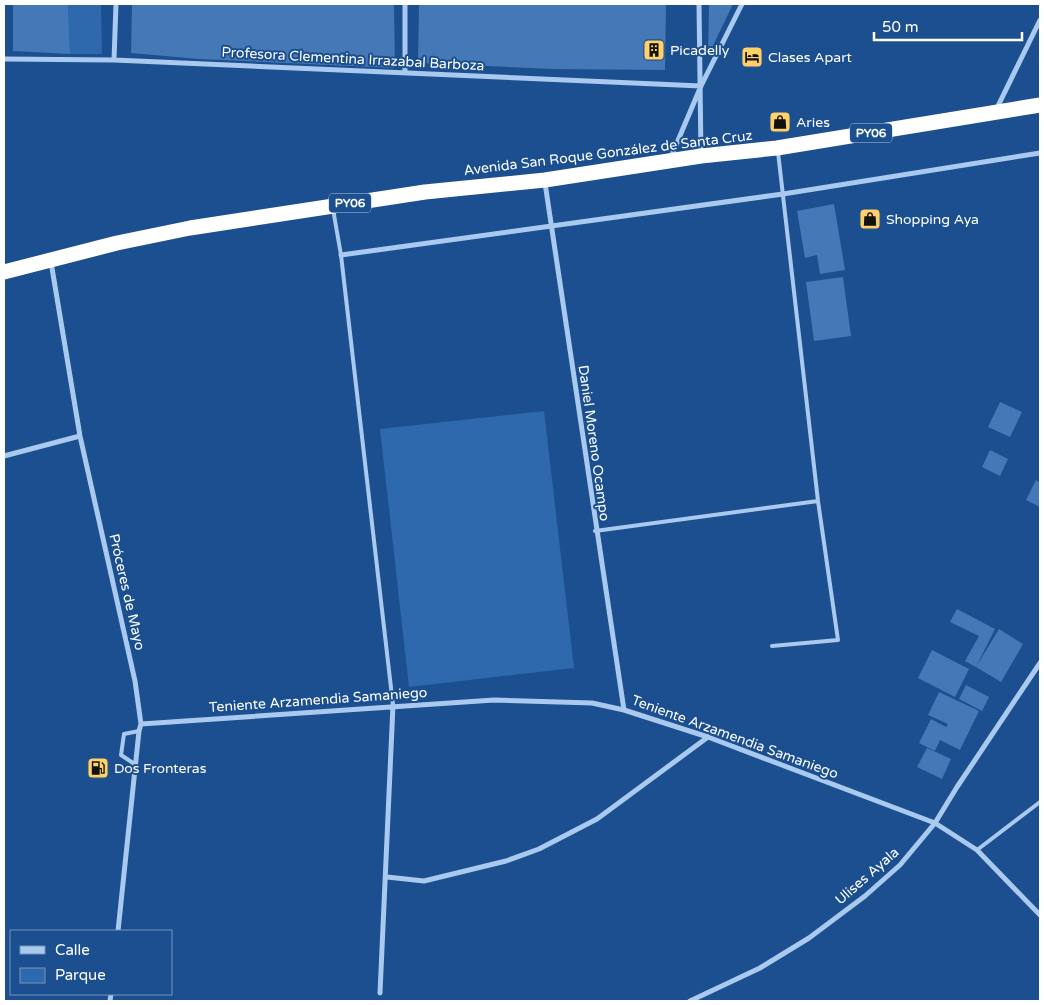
<svg xmlns="http://www.w3.org/2000/svg" width="1044" height="1005" font-family="'Varela Round',sans-serif">
<style>
.green{fill:#2e69ad}
.building{fill:#4478b7}
.lines{fill:none;stroke-linecap:round;stroke-linejoin:round}
.lane{stroke:#a9c9ee;stroke-width:4}
.street{stroke:#a9c9ee;stroke-width:5}
.highway{stroke:#fff;stroke-width:15}
.labels{text-anchor:middle;dominant-baseline:central;stroke-width:4;stroke-linejoin:round;paint-order:stroke}
.shield{fill:#1b4f8f;stroke:#bbcadd;stroke-width:1}
.shield-label{font-size:12px;font-weight:bold;fill:#fff}
.poi-label{font-size:14px;fill:#fff;stroke:#1b4f8f;text-anchor:start}
.street-label{font-size:14px;fill:#fff;stroke:#1b4f8f}
</style>
<rect width="100%" height="100%" fill="#1b4f8f"/>
<path class="green" d="M68,4H101L102,54H70Z
M544,411L574,668L409,687L380,429Z"/>
<path class="building" d="M13,4H68L70,54L13,51Z
M132,4H394L395,68L199,59L131,53Z
M419,4H666L665,70L552,69L418,63Z
M709,4H733L708,56Z
M834,204L845,270L820,274L817,255L805,258L797,211Z
M843,277L851,336L814,341L806,282Z
M1000,402L1022,412L1010,437L988,427Z
M990,450L1008,459L1000,476L982,467Z
M1036,480L1040,483V507L1026,500Z
M957,609L995,629L976,667L965,661L979,636L950,622Z
M999,629L1023,644L1001,682L976,667Z
M932,650L969,669L955,697L918,678Z
M966,685L989,697L982,711L959,699Z
M939,692L979,711L960,750L940,740L935,751L919,743L931,719L946,727L948,724L928,715Z
M927,748L951,759L942,779L917,767Z"/>
<g class="lines">
<path class="lane" d="M333,209L341,255L393,705
M595,531L818,501
M772,646L838,640L818,501L778,152
M136,765L121,755L124,734L139,731
M977,850L1040,802"/>
<path class="street" d="M405,4V73
M699,4L701,155
M4,59L114,60L701,86
M114,60L116,4
M996,110L1040,20
M671,157L701,86L742,4
M545,183L624,710
M341,255L783,194L1040,153
M51,262L80,436L135,681L141,724L139,731L118,931
M4,456L80,436
M141,724L494,700L592,703L624,710L708,737L935,823L977,850L1040,915
M387,877L424,881L506,861L539,849L597,819L708,737
M380,993L393,705
M110,1001L111,994
M690,1001L760,968L809,938L865,896L900,865L935,823L957,787L1040,663"/>
<path class="highway" d="M4,272L117,243L190,228L425,192L545,180L701,156L777,148L1040,105"/>
</g>
<defs>
<g id="building-square" transform="scale(1.125)"><rect x="-9" y="-9" width="18" height="18" rx="4" fill="#ffd166" stroke="#1b4f8f"/><path d="M-4-6H4V6H1V3H-1V6H-4ZM-2.5-4.3h1.7v1.8h-1.7ZM.8-4.3h1.7v1.8H.8ZM-2.5-1h1.7V.8h-1.7ZM.8-1h1.7V.8H.8Z" fill="#111"/></g>
<g id="hotel-square" transform="scale(1.125)"><rect x="-9" y="-9" width="18" height="18" rx="4" fill="#ffd166" stroke="#1b4f8f"/><path d="M-6-4.5h1.5V1H6V5H4.5V3h-9V5H-6ZM-4 0a1.8 1.8 0 1 1 3.6 0ZM.5 0V-2.5h3Q6-2.5 6 0Z" fill="#111"/></g>
<g id="shop-square" transform="scale(1.125)"><rect x="-9" y="-9" width="18" height="18" rx="4" fill="#ffd166" stroke="#1b4f8f"/><path d="M-5-2.5h2.3a2.7 3.5 0 0 1 5.4 0H5L5.5 6h-11ZM-1.5-2.5h3a1.5 2.3 0 0 0-3 0Z" fill="#111"/></g>
<g id="fuel-square" transform="scale(1.125)"><rect x="-9" y="-9" width="18" height="18" rx="4" fill="#ffd166" stroke="#1b4f8f"/><path d="M-5.5-6h7V0h2V4h1.3V-2.5L3-4.5l.8-.8L6-3V5H2.5V1h-1V6h-7ZM-4.2-4.7v3.2H.2V-4.7Z" fill="#111"/></g>
</defs>
<g fill-rule="evenodd">
<use href="#building-square" x="654" y="50"/>
<use href="#hotel-square" x="752" y="57"/>
<use href="#shop-square" x="780" y="122"/>
<use href="#shop-square" x="870" y="219"/>
<use href="#fuel-square" x="98" y="768"/>
</g>
<g class="labels">
<g class="shield">
<rect x="850" y="123.5" width="42" height="19" rx="4"/>
<rect x="329" y="193.5" width="42" height="19" rx="4"/>
</g>
<g class="shield-label">
<text x="871" y="133">PY06</text>
<text x="350" y="203">PY06</text>
</g>
<g class="poi-label">
<text x="670" y="50">Picadelly</text>
<text x="768" y="57">Clases Apart</text>
<text x="796" y="122">Aries</text>
<text x="886" y="219">Shopping Aya</text>
<text x="114" y="768">Dos Fronteras</text>
</g>
<g class="street-label">
<text transform="translate(353 59) rotate(3)">Profesora Clementina Irrazabal Barboza</text>
<text transform="translate(608 153) rotate(-7)">Avenida San Roque González de Santa Cruz</text>
<text transform="translate(594 443) rotate(82)">Daniel Moreno Ocampo</text>
<text transform="translate(127 592) rotate(77)">Próceres de Mayo</text>
<text transform="translate(318 700) rotate(-4)">Teniente Arzamendia Samaniego</text>
<text transform="translate(735 737) rotate(20)">Teniente Arzamendia Samaniego</text>
<text transform="translate(867 876) rotate(-41)">Ulises Ayala</text>
</g>
</g>
<rect width="1044" height="1005" fill="none" stroke="#ffffff" stroke-width="10"/>
<rect x="10" y="930" width="162" height="65" fill="#1b4f8f" stroke="#7695bc"/>
<rect x="20" y="946" width="25" height="8" fill="#a9c9ee" stroke="#7695bc"/>
<text x="55" y="955" font-size="15" fill="#ffffff">Calle</text>
<rect x="20" y="968" width="25" height="15" fill="#2e69ad" stroke="#7695bc"/>
<text x="55" y="980" font-size="15" fill="#ffffff">Parque</text>
<path d="M874 32v8h148v-8" fill="none" stroke="#ffffff" stroke-width="2.5"/>
<text x="882" y="32" font-size="15" fill="#ffffff" stroke="#1b4f8f" stroke-width="4" paint-order="stroke">50 m</text>
</svg>
